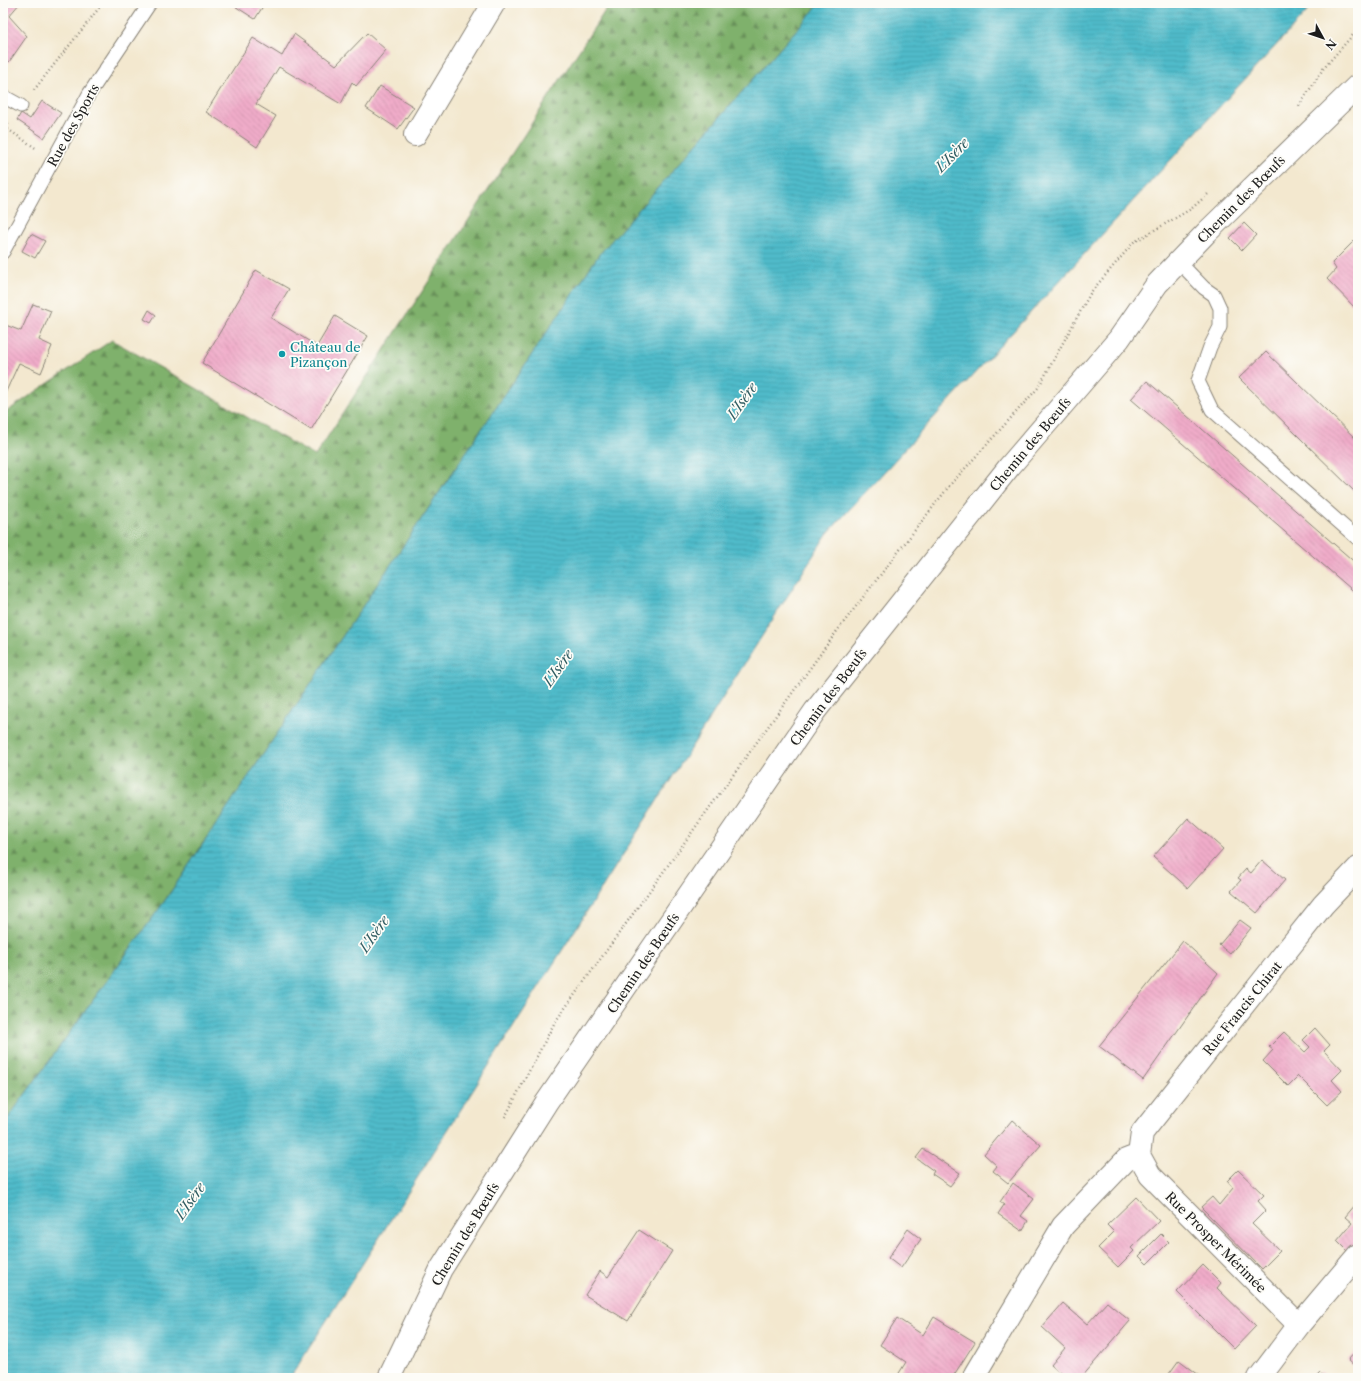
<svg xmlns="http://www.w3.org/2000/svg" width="1361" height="1381" font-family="'Libre Caslon Text',serif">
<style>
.forest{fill:url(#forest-firs);stroke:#4e6644}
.water{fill:url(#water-rules);stroke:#366c73}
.building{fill:url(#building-back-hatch)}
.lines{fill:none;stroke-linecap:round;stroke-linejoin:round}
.lane-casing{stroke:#888276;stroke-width:15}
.street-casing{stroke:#888276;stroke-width:24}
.path{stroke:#888276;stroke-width:2.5;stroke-dasharray:1 3;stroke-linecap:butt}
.lane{stroke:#fff;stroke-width:13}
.street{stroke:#fff;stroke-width:22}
.culture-dot{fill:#0f9aa8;stroke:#fdfcf7;stroke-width:1.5}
.labels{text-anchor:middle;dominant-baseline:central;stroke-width:3.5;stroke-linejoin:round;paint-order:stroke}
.street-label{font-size:13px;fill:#1c1c1c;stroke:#fdfcf7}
.culture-label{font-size:13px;fill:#0d838f;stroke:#fdfcf7;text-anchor:start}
.water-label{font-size:14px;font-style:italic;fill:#305c62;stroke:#fdfcf7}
</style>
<defs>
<pattern id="forest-firs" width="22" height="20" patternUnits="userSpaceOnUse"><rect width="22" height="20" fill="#7fb16c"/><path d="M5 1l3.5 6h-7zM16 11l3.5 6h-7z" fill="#678f58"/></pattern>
<pattern id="water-rules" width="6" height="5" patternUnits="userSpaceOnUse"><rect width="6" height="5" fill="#4fbbca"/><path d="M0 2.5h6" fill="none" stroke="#44a0ad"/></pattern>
<pattern id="building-back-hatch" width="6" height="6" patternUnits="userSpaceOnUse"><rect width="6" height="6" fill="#f0acc9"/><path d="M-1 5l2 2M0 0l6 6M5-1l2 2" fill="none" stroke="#cd93ac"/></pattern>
</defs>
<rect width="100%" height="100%" fill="#fdfcf7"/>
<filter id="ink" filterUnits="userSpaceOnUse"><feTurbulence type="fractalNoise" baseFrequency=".025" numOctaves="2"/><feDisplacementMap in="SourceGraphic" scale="8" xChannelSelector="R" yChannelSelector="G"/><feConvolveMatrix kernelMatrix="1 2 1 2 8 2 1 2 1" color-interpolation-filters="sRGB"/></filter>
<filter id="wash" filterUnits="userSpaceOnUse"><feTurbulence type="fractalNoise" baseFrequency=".012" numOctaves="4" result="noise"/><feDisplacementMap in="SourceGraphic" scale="16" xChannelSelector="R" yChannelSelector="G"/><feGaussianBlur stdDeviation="0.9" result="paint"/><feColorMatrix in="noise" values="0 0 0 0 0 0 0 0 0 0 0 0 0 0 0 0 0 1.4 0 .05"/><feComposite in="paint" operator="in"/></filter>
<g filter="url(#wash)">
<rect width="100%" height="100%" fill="#f3e8cf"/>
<path class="forest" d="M610,3H820L598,256L166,899L3,1125V414L112,340L315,456Z"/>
<path class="water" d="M820,3H1315L827,534L290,1378H3V1125L166,899L598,256Z"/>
<g id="blocks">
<path class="building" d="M3,3H20L9,16L27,36L9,62L3,58Z
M230,3H265L255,19Z
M367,33L386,50L356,86L352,82L341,104L279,67L256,104L276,116L257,147L236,133L237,132L206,112L253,38L282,56L294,34L336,65Z
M380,86L414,107L398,129L366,108Z
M42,101L61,113L44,138L17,120L21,113L30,119Z
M1244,223L1256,235L1242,250L1230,238Z
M31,234L45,241L35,258L22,251Z
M1358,237V311L1327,279L1336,269L1332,263Z
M256,270L289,289L271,318L317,346L335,316L368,336L311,430L202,363Z
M33,304L51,311L39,340L52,346L41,373L19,363L3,398V324L21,331Z
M149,310L156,315L151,323L144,319Z
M1266,352L1358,441V495L1239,378Z
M1147,381L1358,565V595L1131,399Z
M1188,818L1223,849L1188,888L1153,857Z
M1262,860L1285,880L1257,913L1231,891L1241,880L1238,878L1246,869L1251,873Z
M1240,920L1251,928L1230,954L1219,945Z
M1183,941L1218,973L1143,1080L1099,1046Z
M1315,1028L1330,1045L1324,1051L1342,1070L1332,1080L1342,1091L1327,1105L1298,1076L1288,1086L1263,1061L1273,1050L1269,1047L1284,1032L1305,1052L1310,1047L1303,1040Z
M1012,1120L1041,1145L1008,1183L993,1171L997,1166L984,1154Z
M923,1149L960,1173L950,1186L932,1174L934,1171L916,1158Z
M1238,1170L1264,1195L1258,1201L1266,1210L1252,1224L1280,1251L1262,1269L1201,1207L1212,1197L1219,1205L1233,1188L1227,1181Z
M1013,1183L1034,1199L1021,1216L1028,1221L1022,1231L998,1214L1004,1205L1000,1202Z
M1136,1197L1159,1221L1131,1248L1134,1251L1118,1267L1098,1248L1114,1232L1107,1225Z
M1356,1204L1358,1206V1240L1348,1252L1337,1241L1352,1223L1345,1217Z
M908,1229L921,1239L901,1268L888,1258Z
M639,1230L672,1251L628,1321L585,1295L600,1271L608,1277Z
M1161,1234L1169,1242L1147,1264L1139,1256Z
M1203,1265L1221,1283L1217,1288L1256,1326L1234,1349L1177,1292Z
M1107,1302L1130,1321L1081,1378H1066L1051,1365L1065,1348L1042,1327L1063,1303L1087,1324Z
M934,1317L975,1342L952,1378H896L906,1362L880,1345L897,1318L923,1335Z
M1358,1349V1369L1348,1360Z
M1179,1360L1203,1378H1166Z
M1320,1373L1326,1378H1315Z"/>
</g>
</g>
<g filter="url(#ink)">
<use href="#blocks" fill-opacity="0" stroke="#888276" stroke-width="1"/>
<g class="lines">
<g class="lane-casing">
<path id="lane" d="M3,96L21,106
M3,252L89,94L150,3
M1178,261L1204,288L1214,295L1220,308V327L1210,347L1198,381L1212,410L1358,539"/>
</g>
<g class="street-casing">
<path id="street" d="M415,135L494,3
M1139,1155L1142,1133L1323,905L1358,868
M1139,1155L1150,1175L1299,1325
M975,1374L1063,1226L1126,1160L1139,1155
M389,1378L441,1269L546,1103L815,711L1009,467L1119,339L1157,284L1207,232L1358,85
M1259,1378L1299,1325L1358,1255"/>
</g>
<path class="path" d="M34,90L103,3
M1299,106L1323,69L1358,29
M9,123L6,128L37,149
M505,1117L555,1022L837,631L950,485L1038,388L1091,292L1134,242L1191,209L1208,194"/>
<use href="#lane" class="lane"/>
<use href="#street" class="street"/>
</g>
</g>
<circle class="culture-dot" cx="282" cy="354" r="4"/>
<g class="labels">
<g class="street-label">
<text transform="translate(73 125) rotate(-61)">Rue des Sports</text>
<text transform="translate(1241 199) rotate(-45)">Chemin des Bœufs</text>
<text transform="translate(1030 444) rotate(-50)">Chemin des Bœufs</text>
<text transform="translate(828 697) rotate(-53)">Chemin des Bœufs</text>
<text transform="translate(643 963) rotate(-56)">Chemin des Bœufs</text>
<text transform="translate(1242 1008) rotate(-51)">Rue Francis Chirat</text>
<text transform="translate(465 1234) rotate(-59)">Chemin des Bœufs</text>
<text transform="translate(1216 1242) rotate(45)">Rue Prosper Mérimée</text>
</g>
<g class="culture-label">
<text x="290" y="347">Château de<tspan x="290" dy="15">Pizançon</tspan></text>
</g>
<g class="water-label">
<text transform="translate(952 155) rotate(-46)">L'Isère</text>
<text transform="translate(742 401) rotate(-55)">L'Isère</text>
<text transform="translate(558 668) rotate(-55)">L'Isère</text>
<text transform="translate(374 934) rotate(-55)">L'Isère</text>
<text transform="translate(190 1201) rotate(-55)">L'Isère</text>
</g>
</g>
<rect width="1361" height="1381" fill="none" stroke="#fdfcf7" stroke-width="16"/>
<g transform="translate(1323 38) rotate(130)" stroke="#fdfcf7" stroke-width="3" paint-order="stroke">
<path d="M0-3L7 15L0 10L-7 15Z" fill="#1c1c1c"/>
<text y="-6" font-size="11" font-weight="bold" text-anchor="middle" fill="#1c1c1c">N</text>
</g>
</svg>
